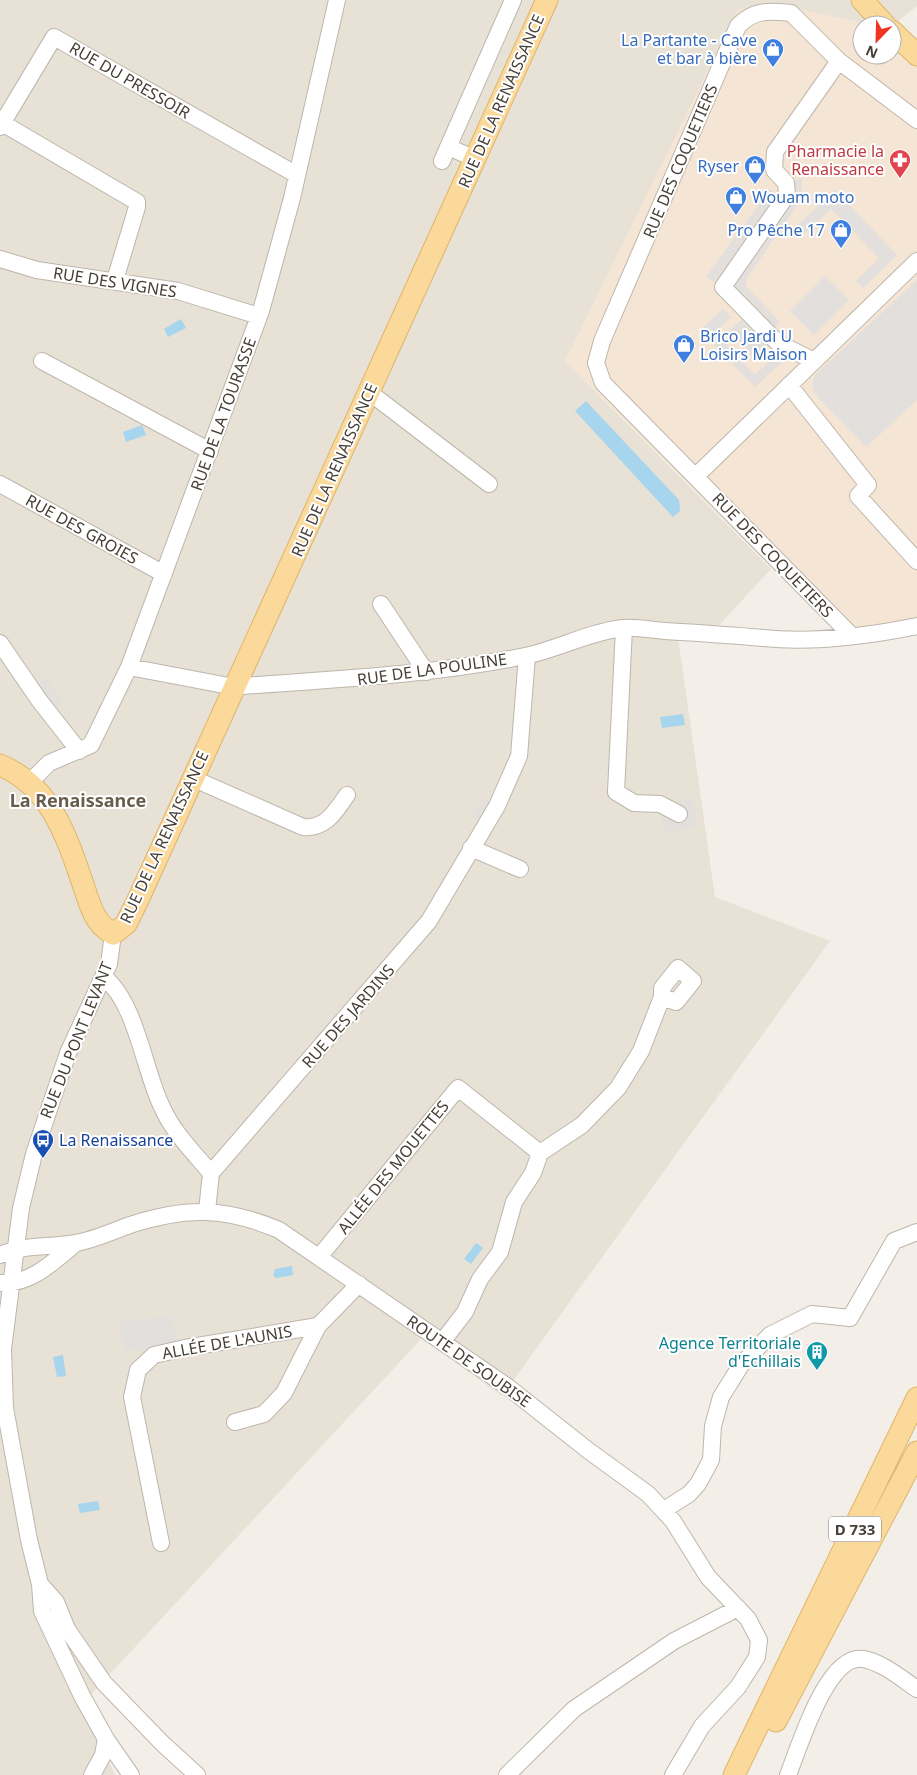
<svg xmlns="http://www.w3.org/2000/svg" width="917" height="1775" font-family="'Noto Sans',sans-serif">
<style>
.residential{fill:#e7e1d6}
.commercial{fill:#f4e5d4}
.parking{fill:#e2dfdc}
.water{fill:#a7d5ed}
.lines{fill:none;stroke-linecap:round;stroke-linejoin:round}
.minor-casing{stroke:#beb6ab;stroke-width:18}
.major-casing{stroke:#dfb56a;stroke-width:23}
.minor{stroke:#fff;stroke-width:16}
.major{stroke:#fad99a;stroke-width:21}
.labels{text-anchor:middle;dominant-baseline:central;stroke-width:4;stroke-linejoin:round;paint-order:stroke}
.shield{fill:#fff;stroke:#7e7973;stroke-width:1}
.shield-label{font-size:15px;font-weight:bold;fill:#463f37}
.shop-label{font-size:16px;fill:#366cbe;stroke:#fff;text-anchor:end}
.street-label{font-size:16px;fill:#463f37;stroke:#fff}
.health-label{font-size:16px;fill:#be3a42;stroke:#fff;text-anchor:end}
.transit-label{font-size:16px;fill:#164399;stroke:#fff;text-anchor:start}
.culture-label{font-size:16px;fill:#0d838f;stroke:#fff;text-anchor:end}
.neighbourhood-label{font-size:18px;font-weight:bold;fill:#695d4e;stroke:#fff}
</style>
<rect width="100%" height="100%" fill="#f3efe8"/>
<path class="residential" d="M0,0H917V6L892,26L872,25L783,6L565,361L771,569L711,634L678,638L715,897L830,941L502,1396L422,1338L83,1703L115,1775H0Z"/>
<path class="commercial" d="M783,6L872,25H862V55H892V31L917,53V620L855,628L830,626L565,361L738,9Z"/>
<path class="parking" d="M802,178L801,200L747,278L745,285L780,322L769,334L723,287L786,183Z
M770,189L778,195L715,283L706,277Z
M835,190L897,255L863,288L856,281L879,258L831,209L802,236L794,229Z
M825,276L849,300L814,335L790,311Z
M917,280V400L866,447L814,393L812,385L815,375Z
M723,309L731,317L715,332L755,375L780,351L786,358L755,387L700,330Z
M744,317L769,342L754,357L729,331Z
M46,679L63,703L50,714L30,687Z
M483,798L497,806L485,824L472,817Z
M693,799L697,827L664,832L660,804Z
M172,1316L177,1349L154,1355L124,1348L119,1322Z"/>
<path class="water" d="M181,319L186,328L168,337L164,329Z
M586,401L679,500L680,511L673,517L575,411Z
M142,425L146,435L126,442L123,432Z
M683,714L685,725L662,728L660,717Z
M476,1243L483,1248L471,1264L464,1259Z
M292,1266L293,1275L276,1278L273,1275L275,1269Z
M63,1355L66,1376L57,1377L53,1357Z
M98,1501L100,1510L80,1513L78,1504Z"/>
<g class="lines">
<g class="minor-casing">
<path id="minor" d="M2,123L137,202V207L115,280
M0,127L54,37L297,175
M448,147L476,159
M442,161L513,0
M0,259L37,270L178,291L259,316
M42,361L210,451
M814,361L778,343L723,287L787,195L786,183L774,170L775,152L839,61
M789,385L868,485L858,496L917,561
M369,392L489,484
M696,476L917,261
M0,484L164,574
M381,604L426,672
M624,628L616,792L634,803L660,804L679,814
M851,635L603,383L596,363L602,341L738,26C754,9 769,11 791,13L839,61L917,120
M0,643L39,700L79,751
M129,667L229,686H243C338,679 432,675 525,656C558,649 589,632 623,628C637,627 652,630 665,631C698,633 730,635 763,638C813,643 868,636 917,626
M192,778L303,827C326,829 335,812 347,795
M30,782L49,763L91,745L129,667L261,311L292,198L337,0
M471,848L520,869
M113,934L109,964L68,1053L34,1154L21,1208L3,1349L5,1408L29,1540L40,1584L42,1611L82,1696L106,1739L131,1775
M104,977C136,1003 144,1069 161,1105C172,1131 193,1152 211,1173L207,1211
M211,1173L429,921L497,806L519,756L527,656
M0,1255C25,1244 49,1248 75,1243C94,1240 113,1231 130,1225C186,1207 225,1207 279,1230L508,1387L589,1451L648,1494L673,1521L708,1577L748,1619L759,1640L757,1657L738,1687L702,1726L673,1775
M319,1257L458,1088L540,1153
M0,1283C31,1285 54,1261 76,1243
M442,1342L465,1312L480,1279L500,1252L514,1202L533,1173L540,1153L582,1125L618,1088L641,1051L662,997V988L678,968L693,981L676,1002L662,997
M235,1422L264,1414L284,1393L318,1326
M664,1510L689,1494L698,1484L711,1460L713,1426L721,1397L741,1365L770,1335L812,1314L850,1318L894,1241L917,1232
M161,1543L132,1397L138,1370L154,1355L185,1348L318,1326L359,1284
M40,1584L56,1602L67,1629L104,1683L162,1743L197,1775
M92,1775L103,1755L106,1739
M507,1775L574,1709L674,1641L738,1608
M788,1775C799,1748 827,1653 863,1659C882,1662 902,1679 917,1689"/>
</g>
<g class="major-casing">
<path id="major" d="M862,0L885,25
M892,31L917,55
M0,765C52,787 67,838 84,887C90,906 95,924 113,934L126,924L137,902L547,0
M776,1721L917,1452
M734,1775L917,1398"/>
</g>
<use href="#minor" class="minor"/>
<use href="#major" class="major"/>
</g>
<defs>
<g id="shop-pin" transform="scale(1.125)"><path d="M0 17L-7.5 6A9.5 9.5 0 1 1 7.5 6Z" fill="#3f7fe0" stroke="#fff"/><path d="M-5-2.5h2.3a2.7 3.5 0 0 1 5.4 0H5L5.5 6h-11ZM-1.5-2.5h3a1.5 2.3 0 0 0-3 0Z" fill="#fff"/></g>
<g id="pharmacy-pin" transform="scale(1.125)"><path d="M0 17L-7.5 6A9.5 9.5 0 1 1 7.5 6Z" fill="#e0444e" stroke="#fff"/><path d="M-2-6h4v4h4v4h-4v4h-4v-4h-4v-4h4Z" fill="#fff"/></g>
<g id="bus-pin" transform="scale(1.125)"><path d="M0 17L-7.5 6A9.5 9.5 0 1 1 7.5 6Z" fill="#1a4fb4" stroke="#fff"/><path d="M-5-6H5V4H4V6H2V4H-2V6H-4V4H-5ZM-3.5-4V0h7V-4ZM-3.5 1.2v1.5H-2V1.2ZM2 1.2v1.5H3.5V1.2Z" fill="#fff"/></g>
<g id="building-pin" transform="scale(1.125)"><path d="M0 17L-7.5 6A9.5 9.5 0 1 1 7.5 6Z" fill="#0f9aa8" stroke="#fff"/><path d="M-4-6H4V6H1V3H-1V6H-4ZM-2.5-4.3h1.7v1.8h-1.7ZM.8-4.3h1.7v1.8H.8ZM-2.5-1h1.7V.8h-1.7ZM.8-1h1.7V.8H.8Z" fill="#fff"/></g>
</defs>
<g fill-rule="evenodd">
<use href="#shop-pin" x="773" y="49"/>
<use href="#pharmacy-pin" x="900" y="160"/>
<use href="#shop-pin" x="755" y="166"/>
<use href="#shop-pin" x="736" y="197"/>
<use href="#shop-pin" x="841" y="230"/>
<use href="#shop-pin" x="684" y="345"/>
<use href="#bus-pin" x="43" y="1140"/>
<use href="#building-pin" x="817" y="1352"/>
</g>
<g class="labels">
<rect class="shield" x="829" y="1516.5" width="52" height="25" rx="4"/>
<g class="shield-label">
<text x="855" y="1529">D 733</text>
</g>
<g class="shop-label">
<text x="757" y="40">La Partante - Cave<tspan x="757" dy="18">et bar à bière</tspan></text>
<text x="739" y="166">Ryser</text>
<text x="752" y="197" text-anchor="start">Wouam moto</text>
<text x="825" y="230">Pro Pêche 17</text>
<text x="700" y="336" text-anchor="start">Brico Jardi U<tspan x="700" dy="18">Loisirs Maison</tspan></text>
</g>
<g class="street-label">
<text transform="translate(130 80) rotate(30)">RUE DU PRESSOIR</text>
<text transform="translate(501 101) rotate(-66)">RUE DE LA RENAISSANCE</text>
<text transform="translate(680 161) rotate(-67)">RUE DES COQUETIERS</text>
<text transform="translate(115 282) rotate(9)">RUE DES VIGNES</text>
<text transform="translate(223 414) rotate(-70)">RUE DE LA TOURASSE</text>
<text transform="translate(334 470) rotate(-66)">RUE DE LA RENAISSANCE</text>
<text transform="translate(82 529) rotate(29)">RUE DES GROIES</text>
<text transform="translate(773 555) rotate(46)">RUE DES COQUETIERS</text>
<text transform="translate(432 669) rotate(-8)">RUE DE LA POULINE</text>
<text transform="translate(164 837) rotate(-65)">RUE DE LA RENAISSANCE</text>
<text transform="translate(348 1016) rotate(-49)">RUE DES JARDINS</text>
<text transform="translate(76 1040) rotate(-68)">RUE DU PONT LEVANT</text>
<text transform="translate(393 1167) rotate(-51)">ALLÉE DES MOUETTES</text>
<text transform="translate(227 1342) rotate(-10)">ALLÉE DE L'AUNIS</text>
<text transform="translate(469 1361) rotate(35)">ROUTE DE SOUBISE</text>
</g>
<g class="health-label">
<text x="884" y="151">Pharmacie la<tspan x="884" dy="18">Renaissance</tspan></text>
</g>
<g class="transit-label">
<text x="59" y="1140">La Renaissance</text>
</g>
<g class="culture-label">
<text x="801" y="1343">Agence Territoriale<tspan x="801" dy="18">d'Echillais</tspan></text>
</g>
<g class="neighbourhood-label">
<text x="78" y="800">La Renaissance</text>
</g>
</g>
<g transform="translate(877 40) rotate(203)"><circle r="24" fill="#ffffff" stroke="#b5b2af"/>
<path d="M0-4L9 19L0 12L-9 19Z" fill="#f13421"/>
<text y="-8" font-size="14" font-weight="bold" text-anchor="middle" fill="#463f37">N</text>
</g>
</svg>
